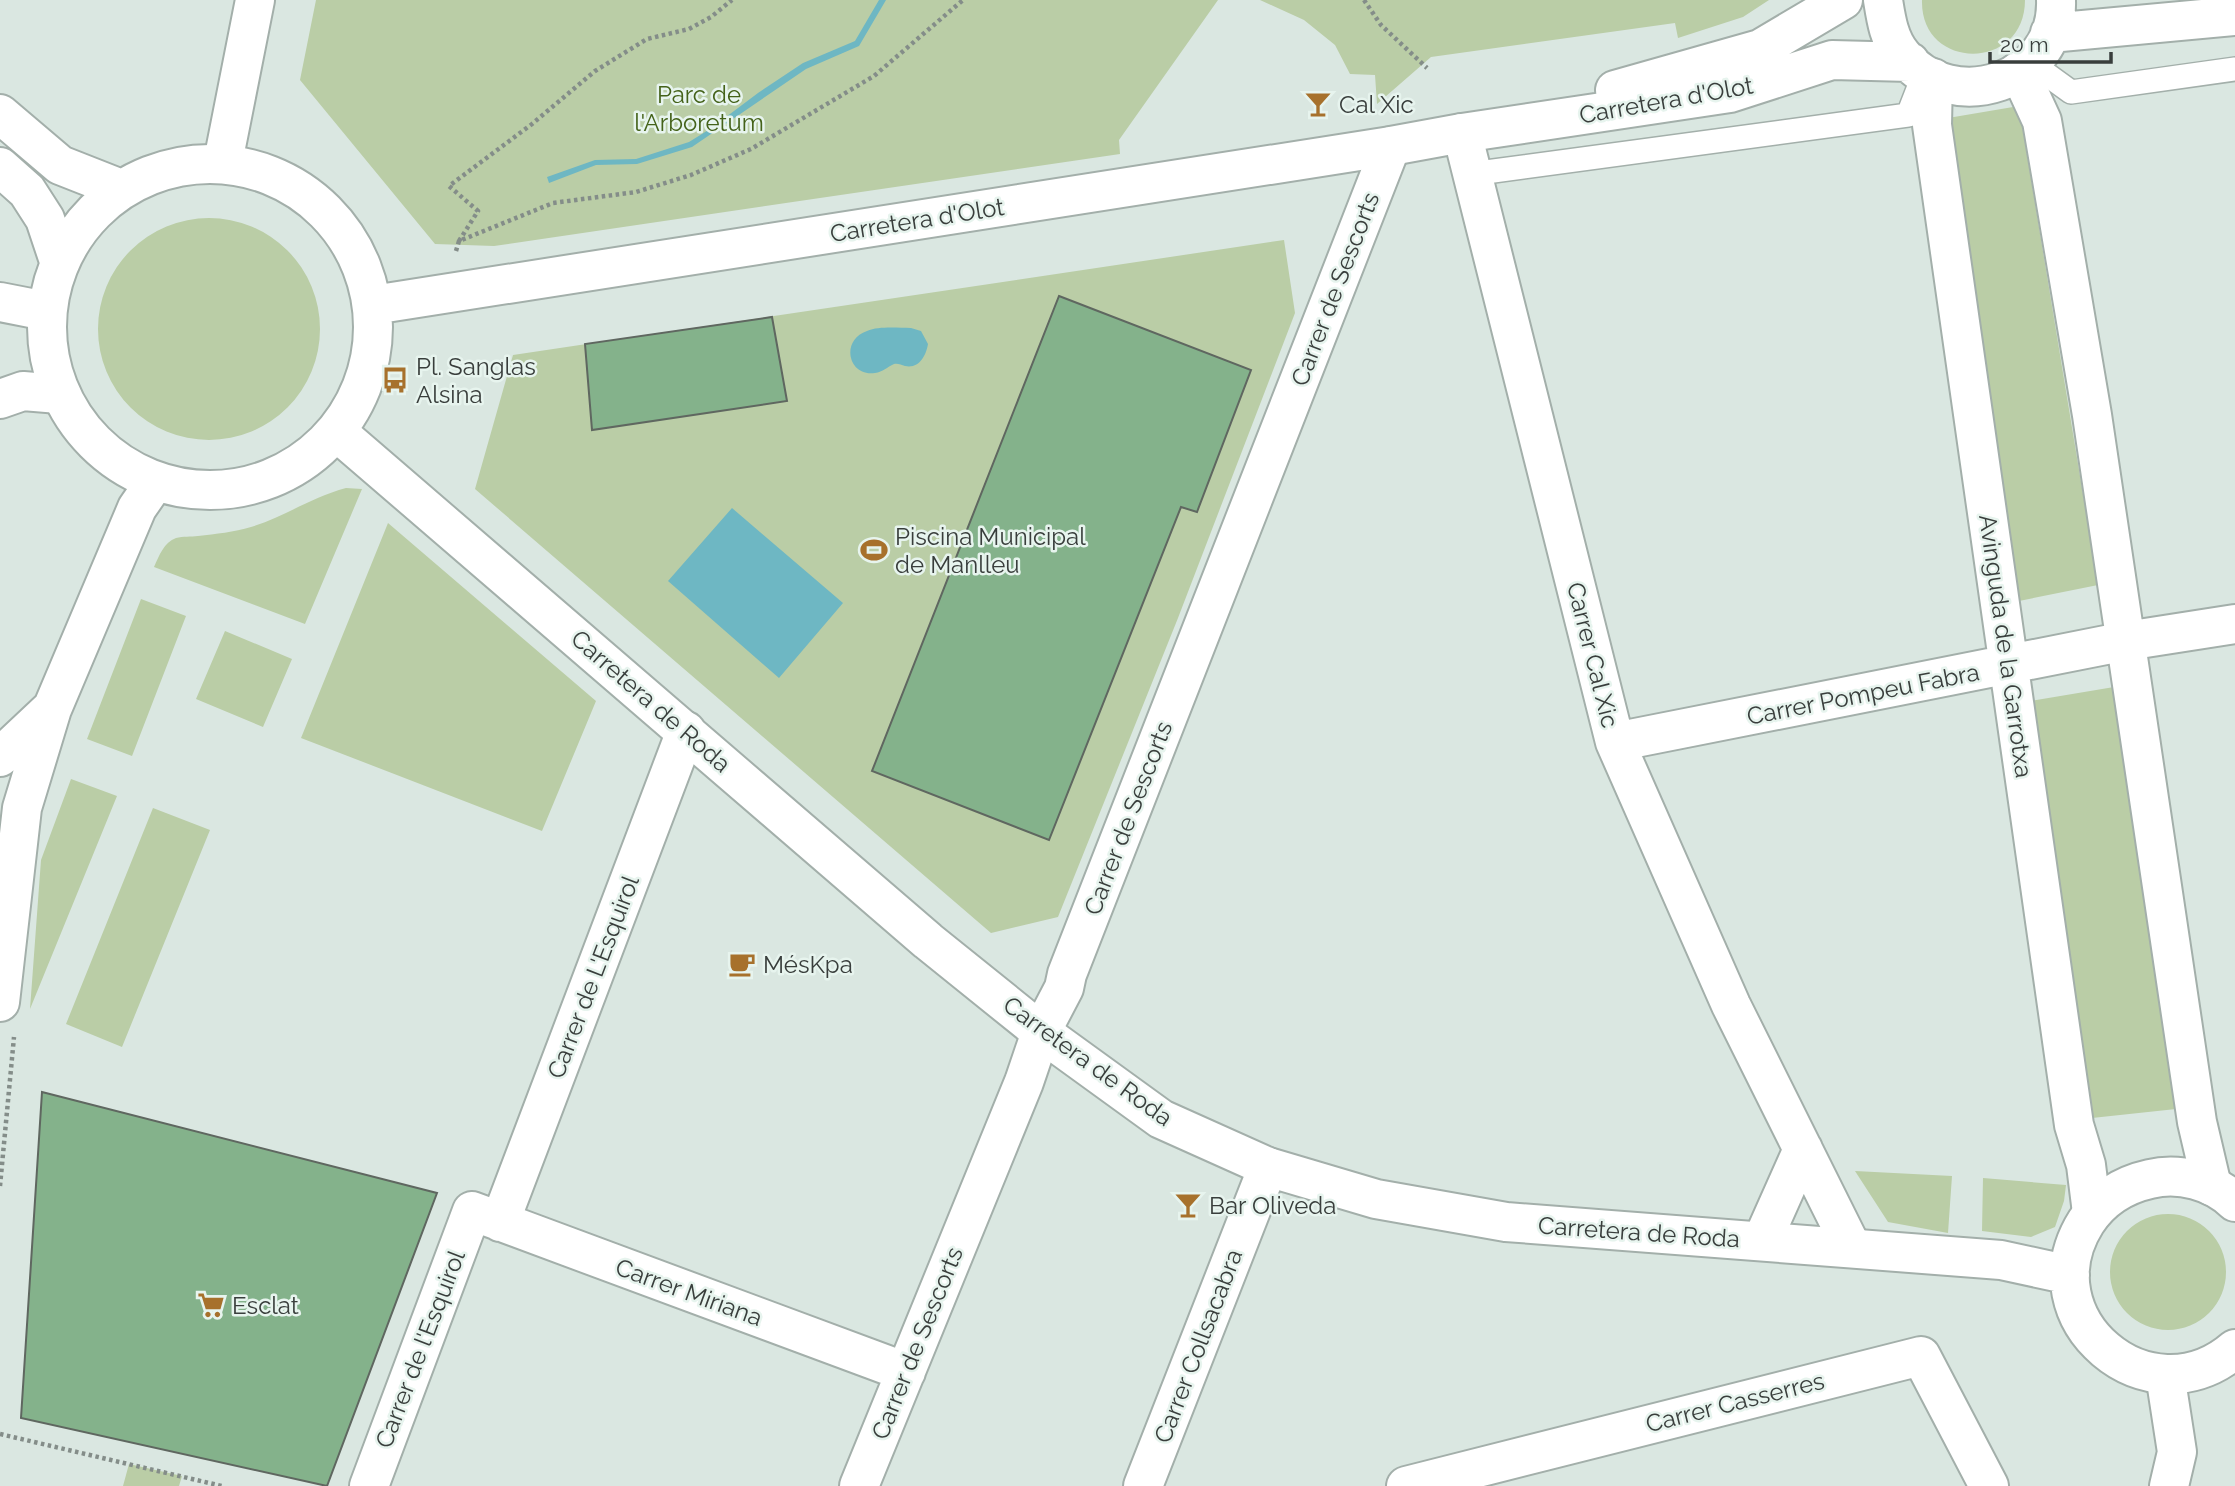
<svg xmlns="http://www.w3.org/2000/svg" width="2235" height="1486" font-family="Raleway,sans-serif">
<style>
.green{fill:#bacda6}
.water{fill:#6eb7c3}
.building{fill:#84b28b;stroke:#5f6760;stroke-width:2}
.lines{fill:none;stroke-linecap:round;stroke-linejoin:round}
.lane-casing{stroke:#a3afaa;stroke-width:26}
.street-casing{stroke:#a3afaa;stroke-width:42}
.secondary-casing{stroke:#a3afaa;stroke-width:42}
.path{stroke:#848d89;stroke-width:4.5;stroke-dasharray:3.5 3.5;stroke-linecap:butt}
.lane{stroke:#fff;stroke-width:23}
.street{stroke:#fff;stroke-width:38}
.secondary{stroke:#fff;stroke-width:38}
.labels{text-anchor:middle;dominant-baseline:central;stroke-width:5;stroke-linejoin:round;paint-order:stroke}
.park-label{font-size:24px;fill:#446219;stroke:#e7f4ee}
.street-label{font-size:24px;fill:#393e3c;stroke:#e7f4ee}
.poi-label{font-size:24px;fill:#393e3c;stroke:#e7f4ee;text-anchor:start}
</style>
<rect width="100%" height="100%" fill="#dae7e1"/>
<path class="green" d="M316,0H1218L1119,140L1120,154L494,246L435,244L300,80Z
M1260,0H1769L1743,17L1678,38L1675,23L1431,57L1377,104L1375,75L1350,74L1335,45L1304,20Z
M1922,0H2025C2025,72 1920,71 1922,0Z
M2019,106L2098,585L2019,601L1948,118Z
M98 329a111 111 0 1 1 222 0a111 111 0 1 1-222 0Z
M1284,240L1295,313L1178,618L1058,917L991,933L475,489L513,355Z
M346,488L362,489L305,624L154,567C159,556 164,542 176,538C183,536 191,537 198,536C216,534 234,532 251,527C284,517 312,497 346,488Z
M388,523L596,701L542,831L301,738Z
M141,599L186,616L132,756L87,739Z
M225,631L292,659L263,727L196,699Z
M2114,687L2176,1109L2092,1118L2031,701Z
M71,779L117,796L30,1009L41,860Z
M153,808L210,830L122,1047L66,1024Z
M1855,1171L1952,1176L1948,1233L1888,1222Z
M1983,1178L2066,1185L2064,1201L2055,1227L2031,1237L1982,1231Z
M2110 1272a58 58 0 1 1 116 0a58 58 0 1 1-116 0Z
M129,1464L182,1476L179,1486H123Z"/>
<path class="water" d="M879,0H886L859,46L806,69L692,147L637,164L596,165L549,183L547,177L595,160L636,159L689,142L710,129L758,93L803,63L855,41Z
M911,328L921,331L928,344C926,356 919,369 905,366C901,365 898,363 894,364C887,367 883,372 875,373C848,377 840,340 867,331C879,326 897,328 911,328Z
M732,508L843,603L779,678L668,581Z"/>
<path class="building" d="M1059,296L1251,370L1197,512L1181,507L1049,840L872,771Z
M772,317L787,401L592,430L585,344Z
M42,1092L437,1193L327,1486L21,1418Z"/>
<g class="lines">
<g class="lane-casing">
<path id="lane" d="M2031,63L2071,92L2235,69
M1471,174L1908,115L1924,74"/>
</g>
<g class="street-casing">
<path id="street" d="M2019,71L2042,121L2092,415L2197,1122L2212,1186
M1933,78L1932,125L2074,1125L2086,1165L2092,1213
M1462,133L1615,742L1731,1005L1852,1248
M223,162L255,0
M0,302L46,311
M0,399L23,391L59,394
M1615,742L2126,641L2235,624
M0,757L50,710
M0,1002L22,808L52,709L137,508L155,482
M500,1222L686,731
M1762,1241L1803,1149
M2165,1374L2177,1452L2169,1486
M369,1486L472,1211L906,1372
M859,1486L1024,1082L1041,1032L1064,988L1067,974L1391,146
M1143,1486L1268,1167
M1406,1486L1921,1356L1989,1486"/>
</g>
<g class="secondary-casing">
<path id="secondary" d="M1883,0C1886,19 1889,40 1902,55C1953,117 2059,82 2056,0
M2050,33L2235,16
M1615,90L1760,49L1843,0
M0,114L60,165L121,189
M47 327a163 163 0 1 1 326 0a163 163 0 1 1-326 0Z
M0,167L27,191L45,219L59,261
M373,305L1391,146L1462,133L1730,93L1832,60L1910,62
M337,432L928,941L1041,1032L1161,1119L1268,1167L1376,1199L1506,1222L2001,1260L2070,1275
M2235,1202C2213,1181 2180,1172 2150,1179C2123,1185 2101,1199 2086,1222C2025,1319 2149,1423 2235,1349"/>
</g>
<path class="path" d="M1364,0L1381,25L1427,68
M459,241L478,211L449,186L532,124L595,71L647,39L689,29L711,17L732,0
M456,251L459,241L553,203L636,192L691,175L751,149L874,76L963,0
M0,1186L14,1037
M0,1434L222,1486"/>
<use href="#lane" class="lane"/>
<use href="#street" class="street"/>
<use href="#secondary" class="secondary"/>
</g>
<defs>
<g id="bar-bare" transform="scale(2.1)"><path d="M-6-5H6L.8 .8V4.5H3.5V6h-7V4.5H-.8V.8Z" fill="#a7712c" stroke="#e7f4ee" stroke-width="2.5" paint-order="stroke"/></g>
<g id="bus-bare" transform="scale(2.1)"><path d="M-5-6H5V4H4V6H2V4H-2V6H-4V4H-5ZM-3.5-4V0h7V-4ZM-3.5 1.2v1.5H-2V1.2ZM2 1.2v1.5H3.5V1.2Z" fill="#a7712c" stroke="#e7f4ee" stroke-width="2.5" paint-order="stroke"/></g>
<g id="stadium-bare" transform="scale(2.1)"><path d="M0-5a6.5 5 0 1 0 0 10a6.5 5 0 1 0 0-10ZM-3.5-1.8h7v3.6h-7Z" fill="#a7712c" stroke="#e7f4ee" stroke-width="2.5" paint-order="stroke"/></g>
<g id="cafe-bare" transform="scale(2.1)"><path d="M-5.5-4.5H6V0H3Q3 3.5 0 3.5H-2.5Q-5.5 3.5-5.5 0ZM3-3.2v2h1.7v-2ZM-6 4.5H4V6H-6Z" fill="#a7712c" stroke="#e7f4ee" stroke-width="2.5" paint-order="stroke"/></g>
<g id="supermarket-bare" transform="scale(2.1)"><path d="M-6-5.5h2.5l.6 2H6L4.5 2H-2.5L-4.4-4H-6ZM-1.5 3.2a1.3 1.3 0 1 0 .1 0ZM3 3.2a1.3 1.3 0 1 0 .1 0Z" fill="#a7712c" stroke="#e7f4ee" stroke-width="2.5" paint-order="stroke"/></g>
</defs>
<g fill-rule="evenodd">
<use href="#bar-bare" x="1318" y="104"/>
<use href="#bus-bare" x="395" y="380"/>
<use href="#stadium-bare" x="874" y="550"/>
<use href="#cafe-bare" x="742" y="964"/>
<use href="#bar-bare" x="1188" y="1205"/>
<use href="#supermarket-bare" x="211" y="1305"/>
</g>
<g class="labels">
<g class="park-label">
<text x="699" y="94">Parc de<tspan x="699" dy="28">l'Arboretum</tspan></text>
</g>
<g class="street-label">
<text transform="translate(1666 100) rotate(-10)">Carretera d'Olot</text>
<text transform="translate(917 220) rotate(-9)">Carretera d'Olot</text>
<text transform="translate(1335 289) rotate(-69)">Carrer de Sescorts</text>
<text transform="translate(2006 646) rotate(82)">Avinguda de la Garrotxa</text>
<text transform="translate(1593 655) rotate(76)">Carrer Cal Xic</text>
<text transform="translate(1863 694) rotate(-11)">Carrer Pompeu Fabra</text>
<text transform="translate(651 701) rotate(41)">Carretera de Roda</text>
<text transform="translate(1128 818) rotate(-69)">Carrer de Sescorts</text>
<text transform="translate(593 977) rotate(-69)">Carrer de L'Esquirol</text>
<text transform="translate(1088 1061) rotate(36)">Carretera de Roda</text>
<text transform="translate(1639 1232) rotate(4)">Carretera de Roda</text>
<text transform="translate(689 1292) rotate(20)">Carrer Miriana</text>
<text transform="translate(917 1343) rotate(-68)">Carrer de Sescorts</text>
<text transform="translate(1198 1346) rotate(-69)">Carrer Collsacabra</text>
<text transform="translate(420 1349) rotate(-69)">Carrer de l'Esquirol</text>
<text transform="translate(1735 1402) rotate(-14)">Carrer Casserres</text>
</g>
<g class="poi-label">
<text x="1339" y="104">Cal Xic</text>
<text x="416" y="366">Pl. Sanglas<tspan x="416" dy="28">Alsina</tspan></text>
<text x="895" y="536">Piscina Municipal<tspan x="895" dy="28">de Manlleu</tspan></text>
<text x="763" y="964">MésKpa</text>
<text x="1209" y="1205">Bar Oliveda</text>
<text x="232" y="1305">Esclat</text>
</g>
</g>
<path d="M1990 52v10h121v-10" fill="none" stroke="#393e3c" stroke-width="3.5"/>
<text x="2000" y="52" font-size="21" fill="#393e3c" stroke="#e7f4ee" stroke-width="5" paint-order="stroke">20 m</text>
</svg>
